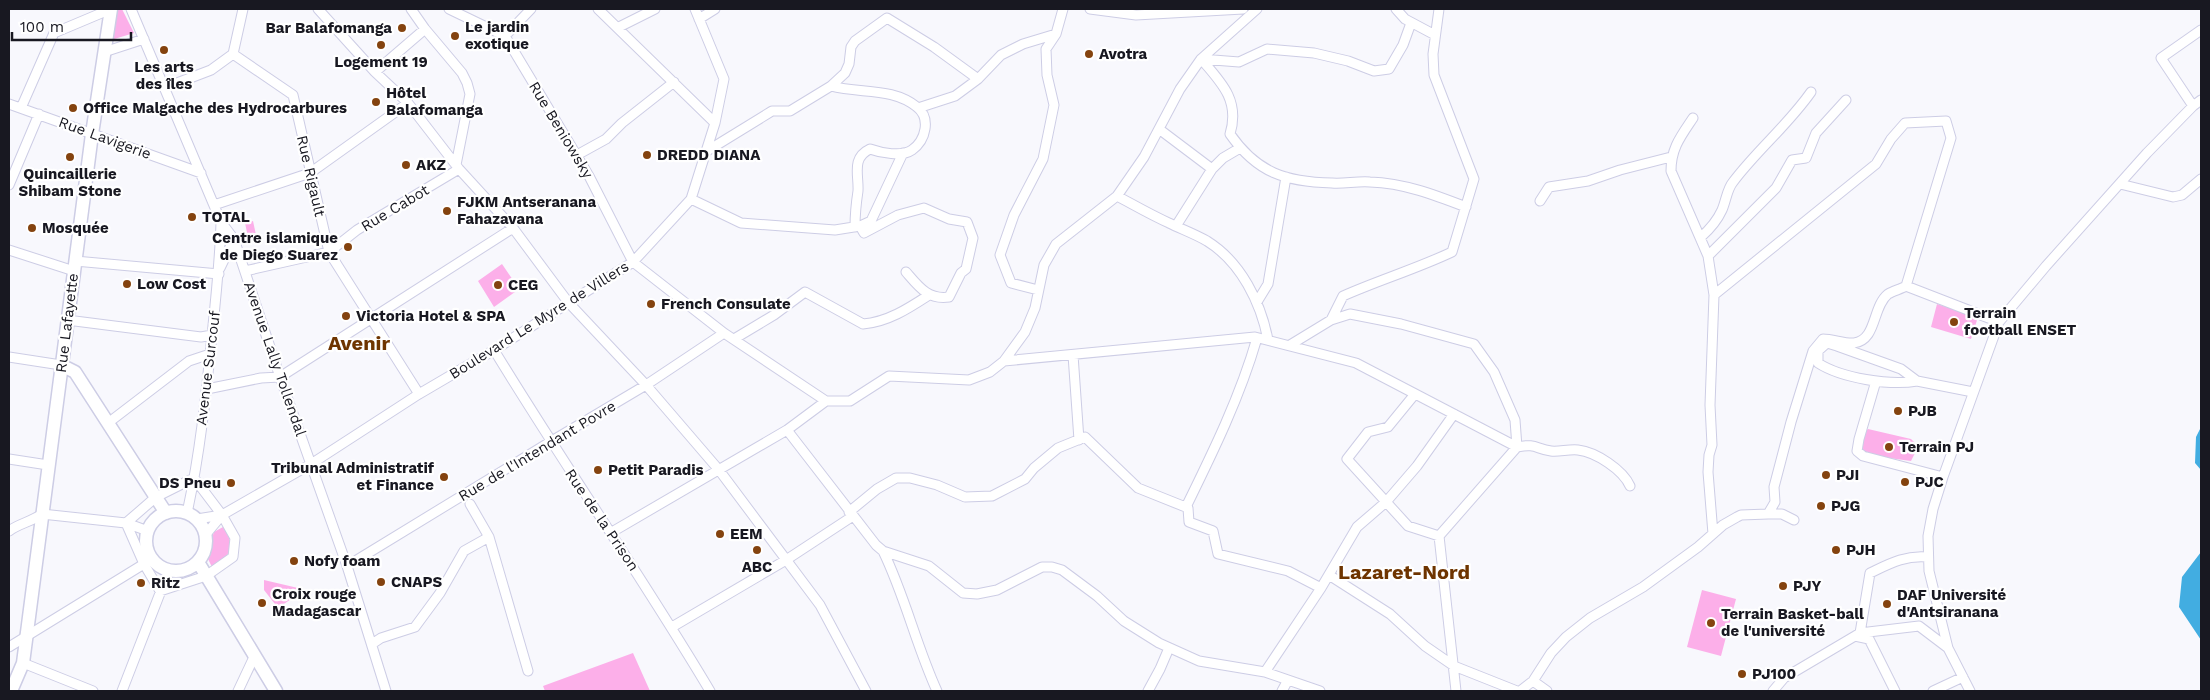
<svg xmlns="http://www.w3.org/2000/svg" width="2210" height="700" font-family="'Work Sans',sans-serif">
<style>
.green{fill:#fcafe9}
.water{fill:#42ade1}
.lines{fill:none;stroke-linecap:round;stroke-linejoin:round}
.street-casing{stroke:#cdcde5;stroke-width:11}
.secondary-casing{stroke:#cdcde5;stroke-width:15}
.street{stroke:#fff;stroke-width:9}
.secondary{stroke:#fff;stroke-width:12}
.poi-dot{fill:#84430f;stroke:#fff;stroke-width:2}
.labels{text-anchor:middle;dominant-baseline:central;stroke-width:4.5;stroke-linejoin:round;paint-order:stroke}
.poi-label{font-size:15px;font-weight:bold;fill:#181821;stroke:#fff;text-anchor:start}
.street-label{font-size:15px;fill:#181821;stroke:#fff}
.district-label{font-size:20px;font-weight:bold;fill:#6e3400;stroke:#fff}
</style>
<rect width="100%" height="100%" fill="#f8f8fd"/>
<path class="green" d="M118,9H122L134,33L111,40Z
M253,221L256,235L248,237L245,223Z
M502,264L519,289L494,307L478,281Z
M1937,304L1978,317L1971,339L1931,327Z
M1868,429L1911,439L1916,444L1915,453L1911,461L1874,456L1863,451C1860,441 1860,436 1868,429Z
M223,527C237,547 231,555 212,567L206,555L214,532Z
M264,580L298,588L297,595L278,608L264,590Z
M1702,590L1736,599L1721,656L1687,647Z
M633,653L650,691H545L543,686Z"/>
<path class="water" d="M2201,427V470L2195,463L2196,437Z
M2201,552V640L2179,607L2182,577Z"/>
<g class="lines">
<g class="street-casing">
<path id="street" d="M131,9L221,222L234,239L280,377L347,566L386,691
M318,9L375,72L408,103L459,169L513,228L568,302L646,385L719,470L820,605L866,691
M411,9L425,29L462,73L467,83L470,94L456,165
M449,9L505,36L589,176L633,262L724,333L826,401H850L889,376L969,380L990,372L1004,361L1255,337L1356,363L1517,447L1439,536L1456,691
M598,9L715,123
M1090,9L1136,15L1243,9
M1396,9L1405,19L1435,35
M699,19L715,9
M619,27L655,9
M2201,30L2161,58L2193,106L2201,100
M505,36L531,9
M104,52L144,39
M233,54L293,95L329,252L419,394
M1201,59C1222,83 1240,101 1230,134C1257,173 1286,182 1332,183C1344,184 1357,181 1370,182C1404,183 1435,195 1466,207
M1201,59L1239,62L1267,49L1314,53L1348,61L1374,71L1389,69L1403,45L1411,23
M375,72L425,29
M831,86C861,94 892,87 917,107C931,118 926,140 912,150C902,157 881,153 870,149C851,158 859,175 858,191C856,204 855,214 855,227
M164,88L211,70L233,54L243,9
M9,104L201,173
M21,108L54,33L111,9
M918,108L955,96L978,79
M1693,118C1681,136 1671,148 1671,171L1708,256L1714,295L1710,405L1712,445L1709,455L1708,472L1713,534
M1159,129L1212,169
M707,151L772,111H790L831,86L845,73L849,64L851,47L855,41L887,18L934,47L978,79L1001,55L1023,44L1056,34
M577,155L606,139L622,123L674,82
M2120,184L2173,197L2182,195L2201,179
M9,185L39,114
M1117,196C1134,205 1151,215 1169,223C1181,229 1195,234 1207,241C1241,262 1261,303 1268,340
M691,199L741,223L835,230L860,226L871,221L903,153
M1540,201L1549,187L1588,181L1620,170L1671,157
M214,205L310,173L408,103
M860,226L864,233L898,215L924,208L949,219L967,222L973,238L966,269L961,273L949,297C928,300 919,287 906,272
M1176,226L1212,169L1223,158L1240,148
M1701,237C1710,229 1717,221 1722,210C1726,201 1727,189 1733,182C1757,150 1788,125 1811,92
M9,250L74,271
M1708,256L1776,188L1792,160L1806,158L1816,133L1846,100
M75,261L219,274
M220,268L234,239
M245,271L329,252L357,230L459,169
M1038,290L1011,283L1000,255L1014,215L1043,159L1054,105L1047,75L1046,49L1056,34L1063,9
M1714,295L1876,164L1891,139L1905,123L1946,121L1951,138L1906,286L1999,322
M1257,302L1268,284L1286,177
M67,320L201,337L212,335
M1331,320L1343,296C1379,280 1416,269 1452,252L1474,179L1434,75L1433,54L1439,9
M734,339L774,315L805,292L863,324C888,322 909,308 929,295
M1290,345L1331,320L1350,314L1401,324L1474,344L1494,372L1515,420L1517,447C1536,443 1536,449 1551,451C1559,452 1569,449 1578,450C1596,452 1623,470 1630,486
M494,350C564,465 641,575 710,691
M1073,355L1079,440
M9,357L61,365
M1004,361L1025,332L1035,308L1044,265L1056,244L1117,196L1144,157L1180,89L1201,59L1257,9
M1876,381L1859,439L1857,451L1863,456L1943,477
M1917,381C1890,386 1841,378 1818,363V351L1827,343L1837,346L1901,369L1917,381L1973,392
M207,389L261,378L280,377L513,228
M1415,394L1388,427L1368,432L1347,459L1408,526L1439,536
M108,423L189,361L210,354
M787,430L876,545L883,551L929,566L963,593L977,594L997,590L1042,567H1052L1062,570L1097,596L1124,621L1159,643L1199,661L1265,672L1320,691
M9,459L48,465
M194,478L222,515L235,538L233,557L206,576L160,591L144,564L126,523L156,497Z
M470,504L489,537L528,671
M1186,507C1213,452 1240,397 1257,338
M849,512L877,489L896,478H910L937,485L965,497L992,496L1025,479L1034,468L1058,448L1085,437L1138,488L1188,508L1189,522L1213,531L1218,554L1288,571L1321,588
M187,513C200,454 206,395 212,335C216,297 220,260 221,222
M1768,514H1782L1794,520
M197,519L222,515L311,464L419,394L494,350L633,262L691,199L715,123L724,79L695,9
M9,531C20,523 31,522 42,514L126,523L148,531
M612,532L787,430L826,401
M206,534L222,515
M883,551C905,596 916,645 937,691
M347,566L550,442L646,385L724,333
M1329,575L1390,614L1425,646L1454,666L1517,691
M672,627L786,560L853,516
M1860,633L1919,626L1948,648
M1855,636L1860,633L1870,573C1889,564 1905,555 1927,557
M372,644L381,638L415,627L440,593L464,551L489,537
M9,647L152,559
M23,663L93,691
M1265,672L1321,588L1357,527L1386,502L1417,466L1454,414
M1533,681L1551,653L1566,637L1590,618L1643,587L1698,547L1723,525L1737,517L1741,515L1768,514L1775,502L1774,487L1791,422L1813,351L1823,339C1833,339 1845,344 1854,343C1877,340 1872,307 1888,294C1893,291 1901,289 1906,286
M122,691L169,570
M238,691L254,657
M1148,691L1160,669L1169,648
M1282,691L1288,680
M1520,691L1533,681L1547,691
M1773,691L1784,678L1855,636L1869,639L1895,691
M1933,691L1963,677
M1970,691L1948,648L1929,571L1928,536L1933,509L1943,477L1999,322L2046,266L2147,153L2193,106"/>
</g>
<g class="secondary-casing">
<path id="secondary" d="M61,365L75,372L166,513
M146 541a30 30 0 1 1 60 0a30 30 0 1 1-60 0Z
M198,562L276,691
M11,691L23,663L92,134L111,9"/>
</g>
<use href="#street" class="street"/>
<use href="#secondary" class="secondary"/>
</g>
<g class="poi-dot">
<circle cx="402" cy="28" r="5"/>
<circle cx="455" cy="36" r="5"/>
<circle cx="381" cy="45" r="5"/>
<circle cx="164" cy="50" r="5"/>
<circle cx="1089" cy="54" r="5"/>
<circle cx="376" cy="102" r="5"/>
<circle cx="73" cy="108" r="5"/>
<circle cx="647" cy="155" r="5"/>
<circle cx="70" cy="157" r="5"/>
<circle cx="406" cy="165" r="5"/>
<circle cx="447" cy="211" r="5"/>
<circle cx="192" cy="217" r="5"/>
<circle cx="32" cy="228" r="5"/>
<circle cx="348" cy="247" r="5"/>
<circle cx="127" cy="284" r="5"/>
<circle cx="498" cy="285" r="5"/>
<circle cx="651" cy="304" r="5"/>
<circle cx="346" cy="316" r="5"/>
<circle cx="1954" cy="322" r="5"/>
<circle cx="1898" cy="411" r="5"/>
<circle cx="1889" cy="447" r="5"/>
<circle cx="598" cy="470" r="5"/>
<circle cx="1826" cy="475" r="5"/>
<circle cx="444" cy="477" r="5"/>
<circle cx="1905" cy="482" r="5"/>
<circle cx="231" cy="483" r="5"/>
<circle cx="1821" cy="506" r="5"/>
<circle cx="720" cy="534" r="5"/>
<circle cx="757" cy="550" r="5"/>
<circle cx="1836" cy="550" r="5"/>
<circle cx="294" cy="561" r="5"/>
<circle cx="381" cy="582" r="5"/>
<circle cx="141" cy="583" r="5"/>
<circle cx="1783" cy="586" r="5"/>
<circle cx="262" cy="603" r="5"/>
<circle cx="1887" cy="604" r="5"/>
<circle cx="1711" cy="623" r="5"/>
<circle cx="1742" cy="674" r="5"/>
</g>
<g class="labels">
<g class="poi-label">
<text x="465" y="27">Le jardin<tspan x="465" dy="17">exotique</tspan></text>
<text x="392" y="28" text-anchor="end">Bar Balafomanga</text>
<text x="1099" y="54">Avotra</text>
<text x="381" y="62" text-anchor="middle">Logement 19</text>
<text x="164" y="67" text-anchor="middle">Les arts<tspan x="164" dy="17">des îles</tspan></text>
<text x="386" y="93">Hôtel<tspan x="386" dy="17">Balafomanga</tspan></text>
<text x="83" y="108">Office Malgache des Hydrocarbures</text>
<text x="657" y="155">DREDD DIANA</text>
<text x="416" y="165">AKZ</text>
<text x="70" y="174" text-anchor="middle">Quincaillerie<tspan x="70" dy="17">Shibam Stone</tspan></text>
<text x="457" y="202">FJKM Antseranana<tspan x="457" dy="17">Fahazavana</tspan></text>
<text x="202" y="217">TOTAL</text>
<text x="42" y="228">Mosquée</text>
<text x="338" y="238" text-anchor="end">Centre islamique<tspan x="338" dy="17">de Diego Suarez</tspan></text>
<text x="137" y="284">Low Cost</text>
<text x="508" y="285">CEG</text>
<text x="661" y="304">French Consulate</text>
<text x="1964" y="313">Terrain<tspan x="1964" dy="17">football ENSET</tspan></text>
<text x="356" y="316">Victoria Hotel &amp; SPA</text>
<text x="1908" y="411">PJB</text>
<text x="1899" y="447">Terrain PJ</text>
<text x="434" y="468" text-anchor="end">Tribunal Administratif<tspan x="434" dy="17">et Finance</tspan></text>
<text x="608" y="470">Petit Paradis</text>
<text x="1836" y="475">PJI</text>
<text x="1915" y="482">PJC</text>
<text x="221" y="483" text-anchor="end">DS Pneu</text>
<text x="1831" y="506">PJG</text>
<text x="730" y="534">EEM</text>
<text x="1846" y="550">PJH</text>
<text x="304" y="561">Nofy foam</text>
<text x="757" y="567" text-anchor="middle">ABC</text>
<text x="391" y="582">CNAPS</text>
<text x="151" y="583">Ritz</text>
<text x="1793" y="586">PJY</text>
<text x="272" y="594">Croix rouge<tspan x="272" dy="17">Madagascar</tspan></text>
<text x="1897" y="595">DAF Université<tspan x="1897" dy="17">d'Antsiranana</tspan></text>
<text x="1721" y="614">Terrain Basket-ball<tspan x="1721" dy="17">de l'université</tspan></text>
<text x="1752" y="674">PJ100</text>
</g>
<g class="street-label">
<text transform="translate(561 130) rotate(59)">Rue Beniowsky</text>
<text transform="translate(105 138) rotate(20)">Rue Lavigerie</text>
<text transform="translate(311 176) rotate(77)">Rue Rigault</text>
<text transform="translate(395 208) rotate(-31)">Rue Cabot</text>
<text transform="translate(539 320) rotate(-32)">Boulevard Le Myre de Villers</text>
<text transform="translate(67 323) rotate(-83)">Rue Lafayette</text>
<text transform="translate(275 359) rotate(71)">Avenue Lally Tollendal</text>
<text transform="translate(208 368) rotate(-83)">Avenue Surcouf</text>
<text transform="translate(537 451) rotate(-31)">Rue de l'Intendant Povre</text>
<text transform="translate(602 520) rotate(56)">Rue de la Prison</text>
</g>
<g class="district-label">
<text x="359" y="343">Avenir</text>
<text x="1404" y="572">Lazaret-Nord</text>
</g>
</g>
<rect width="2210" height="700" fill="none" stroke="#181821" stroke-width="20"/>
<path d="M12 32v8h119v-8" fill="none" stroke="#181821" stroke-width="2.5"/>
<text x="20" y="32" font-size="15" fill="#181821" stroke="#ffffff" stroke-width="4" paint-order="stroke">100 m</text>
</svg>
